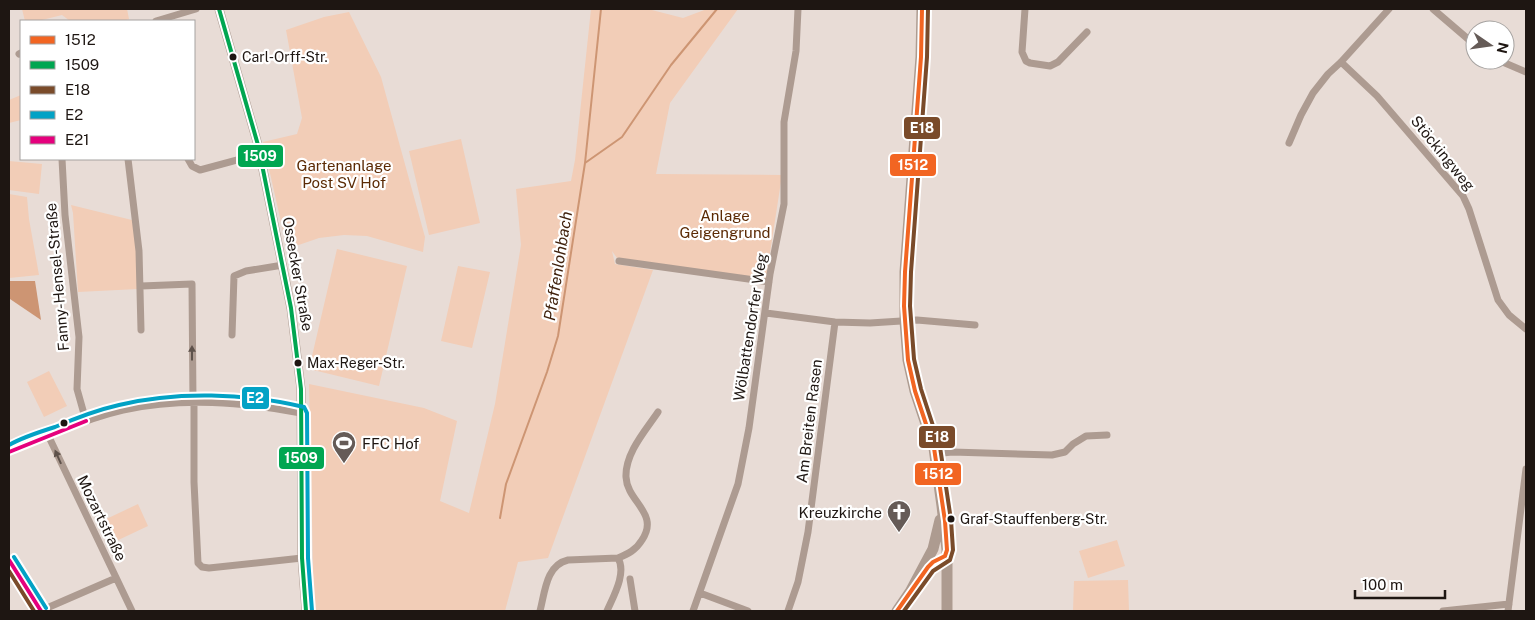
<svg xmlns="http://www.w3.org/2000/svg" width="1535" height="620" font-family="'Public Sans',sans-serif">
<style>
.green{fill:#f2cdb7}
.water{fill:#cd9573}
.lines{fill:none;stroke-linecap:round;stroke-linejoin:round}
.stream{stroke:#cd9573;stroke-width:2}
.minor{stroke:#ad9b91;stroke-width:7}
.tertiary{stroke:#ad9b91;stroke-width:9}
.primary{stroke:#ad9b90;stroke-width:11}
.bus-1-casing{stroke:#fff;stroke-width:8}
.bus-2-casing{stroke:#fff;stroke-width:8}
.bus-3-casing{stroke:#fff;stroke-width:8}
.bus-4-casing{stroke:#fff;stroke-width:8}
.bus-5-casing{stroke:#fff;stroke-width:8}
.bus-1{stroke:#f26522;stroke-width:4}
.bus-2{stroke:#00a651;stroke-width:4}
.bus-3{stroke:#7a4b2a;stroke-width:4}
.bus-4{stroke:#02a2c5;stroke-width:4}
.bus-5{stroke:#e5007d;stroke-width:4}
.oneway{fill:#5e524b}
.bus-dot{fill:#1e1612;stroke:#fff;stroke-width:2}
.labels{text-anchor:middle;dominant-baseline:central;stroke-width:4.5;stroke-linejoin:round;paint-order:stroke}
.bus-label{font-size:14px;fill:#1e1612;stroke:#fff;text-anchor:start}
.street-label{font-size:15px;fill:#1e1612;stroke:#fff}
.park-label{font-size:15px;fill:#5b2a04;stroke:#fff}
.poi-label{font-size:15px;fill:#1e1612;stroke:#fff;text-anchor:start}
.water-label{font-size:16px;font-style:italic;fill:#40210c;stroke:#fff}
.line-badge{stroke:#fff;stroke-width:2}
.badge-label{font-size:14px;text-anchor:middle;font-weight:bold;fill:#fff}
</style>
<rect width="100%" height="100%" fill="#e8dcd6"/>
<path class="green" d="M22,9H127L129,19L123,21H70L62,15L38,21H25Z
M591,9H648L683,18L707,9H738L670,103L656,174L782,175L766,279L617,258L612,251L615,264L653,270L548,558L518,562L505,611H314L309,384L424,408L457,421L440,501L469,513L495,404L521,245L516,189L571,181L575,160Z
M349,12L381,77L425,237L423,252L367,236L344,235L319,238L287,249L263,142L297,134L302,118L286,30L324,17Z
M21,95V120L9,123V100Z
M461,139L480,223L429,235L409,151Z
M9,161L42,164L39,194L9,190Z
M9,194L27,197L29,219L39,275L9,278Z
M71,205L136,221L138,289L78,292L73,213Z
M337,249L407,266L379,386L309,369Z
M458,266L490,272L472,348L441,341Z
M49,371L67,406L44,417L27,382Z
M138,504L148,526L112,543L102,521Z
M1117,540L1125,566L1088,578L1079,551Z
M1128,580L1129,611H1073L1074,581Z"/>
<path class="water" d="M9,281H35L41,320L10,299Z"/>
<g class="lines">
<path class="stream" d="M585,163L622,137L671,65L717,9
M500,518L506,484L547,372L558,336L585,163L601,9"/>
<path class="minor" d="M1025,9L1022,52L1026,61L1030,63L1050,66L1058,62L1087,32
M1433,9L1475,45
M156,21L196,9
M19,54L21,53
M1498,60L1526,72
M1341,62L1377,96L1463,196L1469,209L1498,300L1509,315L1526,329
M1289,143L1301,115L1313,93L1328,74L1341,62L1389,9
M62,159L65,215L79,337L77,389L86,421
M128,159L139,251L141,330
M188,159L192,166L200,170L259,154
M619,261L769,282
M141,286L192,284L193,402
M766,313L835,322L870,323L917,320L975,325
M232,335L234,276L246,271L283,265
M194,402V482L198,563L202,567L209,568L302,558
M48,435L132,611
M9,452C23,443 42,438 58,432C79,423 101,415 123,410C183,397 242,402 301,413
M934,454L952,452L1052,455L1065,452L1073,444L1086,436L1107,435
M618,558C628,554 636,550 642,540C660,513 627,502 626,477C625,453 646,430 658,412
M9,560L41,611
M630,579L635,611
M700,593L748,611
M40,611L116,578
M540,611C545,592 546,565 568,560L618,558C627,573 613,597 607,611
M693,611L738,484L749,428L770,274L784,204V122L796,51L798,9
M788,611L798,582L808,532L835,322
M1443,611L1509,604
M1508,611L1526,469"/>
<path class="tertiary" d="M219,9L258,145L291,308L301,389L302,558L306,611"/>
<path class="primary" d="M922,9L921,57L905,272V321L908,360L915,391L934,448L942,506L947,550V611
M909,594L933,549L940,520
M897,611L912,589"/>
<g class="bus-1-casing">
<path id="bus-1" d="M897,611L928,567L933,562L945,556L947,550L945,521L934,448L915,391L908,360L904,306L905,272L921,57L922,9"/>
</g>
<g class="bus-2-casing">
<path id="bus-2" d="M219,9L258,145L291,308L301,389L302,558L306,611"/>
</g>
<g class="bus-3-casing">
<path id="bus-3" d="M9,571L34,611
M904,611L933,571L950,560L953,550L951,520L940,447L921,389L914,359L910,306L911,272L927,57L928,9"/>
</g>
<g class="bus-4-casing">
<path id="bus-4" d="M9,445C23,437 39,432 55,427C76,418 97,410 119,405C176,391 247,393 304,407L307,413L308,558L312,611
M14,557L46,608"/>
</g>
<g class="bus-5-casing">
<path id="bus-5" d="M9,452L86,421
M9,560L41,611"/>
</g>
<use href="#bus-1" class="bus-1"/>
<use href="#bus-2" class="bus-2"/>
<use href="#bus-3" class="bus-3"/>
<use href="#bus-4" class="bus-4"/>
<use href="#bus-5" class="bus-5"/>
</g>
<defs><path id="oneway-solid" d="M-6-.8H1V-3.2L6.5 0L1 3.2V.8H-6Z" transform="scale(1.25)"/></defs>
<g class="oneway">
<use href="#oneway-solid" transform="translate(192 353) rotate(-90)"/>
<use href="#oneway-solid" transform="translate(58 457) rotate(-114)"/>
</g>
<defs>
<g id="stadium-pin" transform="scale(1.25)"><path d="M0 17L-7.5 6A9.5 9.5 0 1 1 7.5 6Z" fill="#655b57" stroke="#fff"/><path d="M0-5a6.5 5 0 1 0 0 10a6.5 5 0 1 0 0-10ZM-3.5-1.8h7v3.6h-7Z" fill="#fff"/></g>
<g id="church-pin" transform="scale(1.25)"><path d="M0 17L-7.5 6A9.5 9.5 0 1 1 7.5 6Z" fill="#655b57" stroke="#fff"/><path d="M-1.2-6h2.4v3.5h3.3v2.4h-3.3V6h-2.4V-.1h-3.3v-2.4h3.3Z" fill="#fff"/></g>
</defs>
<g fill-rule="evenodd">
<use href="#stadium-pin" x="344" y="443"/>
<use href="#church-pin" x="899" y="512"/>
</g>
<g class="bus-dot">
<circle cx="233" cy="57" r="4.5"/>
<circle cx="298" cy="363" r="4.5"/>
<circle cx="64" cy="423" r="4.5"/>
<circle cx="951" cy="519" r="4.5"/>
</g>
<g class="labels">
<g class="bus-label">
<text x="242" y="57">Carl-Orff-Str.</text>
<text x="307" y="363">Max-Reger-Str.</text>
<text x="960" y="519">Graf-Stauffenberg-Str.</text>
</g>
<g class="street-label">
<text transform="translate(1443 153) rotate(51)">Stöckingweg</text>
<text transform="translate(298 274) rotate(80)">Ossecker Straße</text>
<text transform="translate(57 277) rotate(-95)">Fanny-Hensel-Straße</text>
<text transform="translate(750 327) rotate(-81)">Wölbattendorfer Weg</text>
<text transform="translate(809 421) rotate(-83)">Am Breiten Rasen</text>
<text transform="translate(102 518) rotate(64)">Mozartstraße</text>
</g>
<g class="park-label">
<text x="344" y="165">Gartenanlage<tspan x="344" dy="17">Post SV Hof</tspan></text>
<text x="725" y="215">Anlage<tspan x="725" dy="17">Geigengrund</tspan></text>
</g>
<g class="poi-label">
<text x="362" y="443">FFC Hof</text>
<text x="882" y="512" text-anchor="end">Kreuzkirche</text>
</g>
<g class="water-label">
<text transform="translate(558 266) rotate(-81)">Pfaffenlohbach</text>
</g>
</g>
<g class="line-badge">
<rect x="903" y="116" width="38" height="24" rx="5" fill="#7a4b2a"/>
<rect x="237" y="144" width="47" height="24" rx="5" fill="#00a651"/>
<rect x="889" y="153" width="48" height="24" rx="5" fill="#f26522"/>
<rect x="241" y="386" width="29" height="24" rx="5" fill="#02a2c5"/>
<rect x="918" y="425" width="38" height="24" rx="5" fill="#7a4b2a"/>
<rect x="278" y="446" width="47" height="24" rx="5" fill="#00a651"/>
<rect x="914" y="462" width="48" height="24" rx="5" fill="#f26522"/>
</g>
<g class="badge-label">
<text x="922" y="133">E18</text>
<text x="260" y="161">1509</text>
<text x="913" y="170">1512</text>
<text x="255" y="403">E2</text>
<text x="937" y="442">E18</text>
<text x="301" y="463">1509</text>
<text x="938" y="479">1512</text>
</g>
<rect width="1535" height="620" fill="none" stroke="#1e1612" stroke-width="20"/>
<rect x="20" y="20" width="175" height="140" fill="#ffffff" stroke="#a5a2a0"/>
<rect x="30" y="36" width="25" height="8" fill="#f26522" stroke="#a5a2a0"/>
<text x="65" y="45" font-size="15" fill="#1e1612">1512</text>
<rect x="30" y="61" width="25" height="8" fill="#00a651" stroke="#a5a2a0"/>
<text x="65" y="70" font-size="15" fill="#1e1612">1509</text>
<rect x="30" y="86" width="25" height="8" fill="#7a4b2a" stroke="#a5a2a0"/>
<text x="65" y="95" font-size="15" fill="#1e1612">E18</text>
<rect x="30" y="111" width="25" height="8" fill="#02a2c5" stroke="#a5a2a0"/>
<text x="65" y="120" font-size="15" fill="#1e1612">E2</text>
<rect x="30" y="136" width="25" height="8" fill="#e5007d" stroke="#a5a2a0"/>
<text x="65" y="145" font-size="15" fill="#1e1612">E21</text>
<g transform="translate(1490 45) rotate(103)"><circle r="24" fill="#ffffff" stroke="#a5a2a0"/>
<path d="M0-4L9 19L0 12L-9 19Z" fill="#655b57"/>
<text y="-8" font-size="14" font-weight="bold" text-anchor="middle" fill="#1e1612">N</text>
</g>
<path d="M1355 590v8h90v-8" fill="none" stroke="#1e1612" stroke-width="2.5"/>
<text x="1362" y="590" font-size="15" fill="#1e1612" stroke="#ffffff" stroke-width="4" paint-order="stroke">100 m</text>
</svg>
